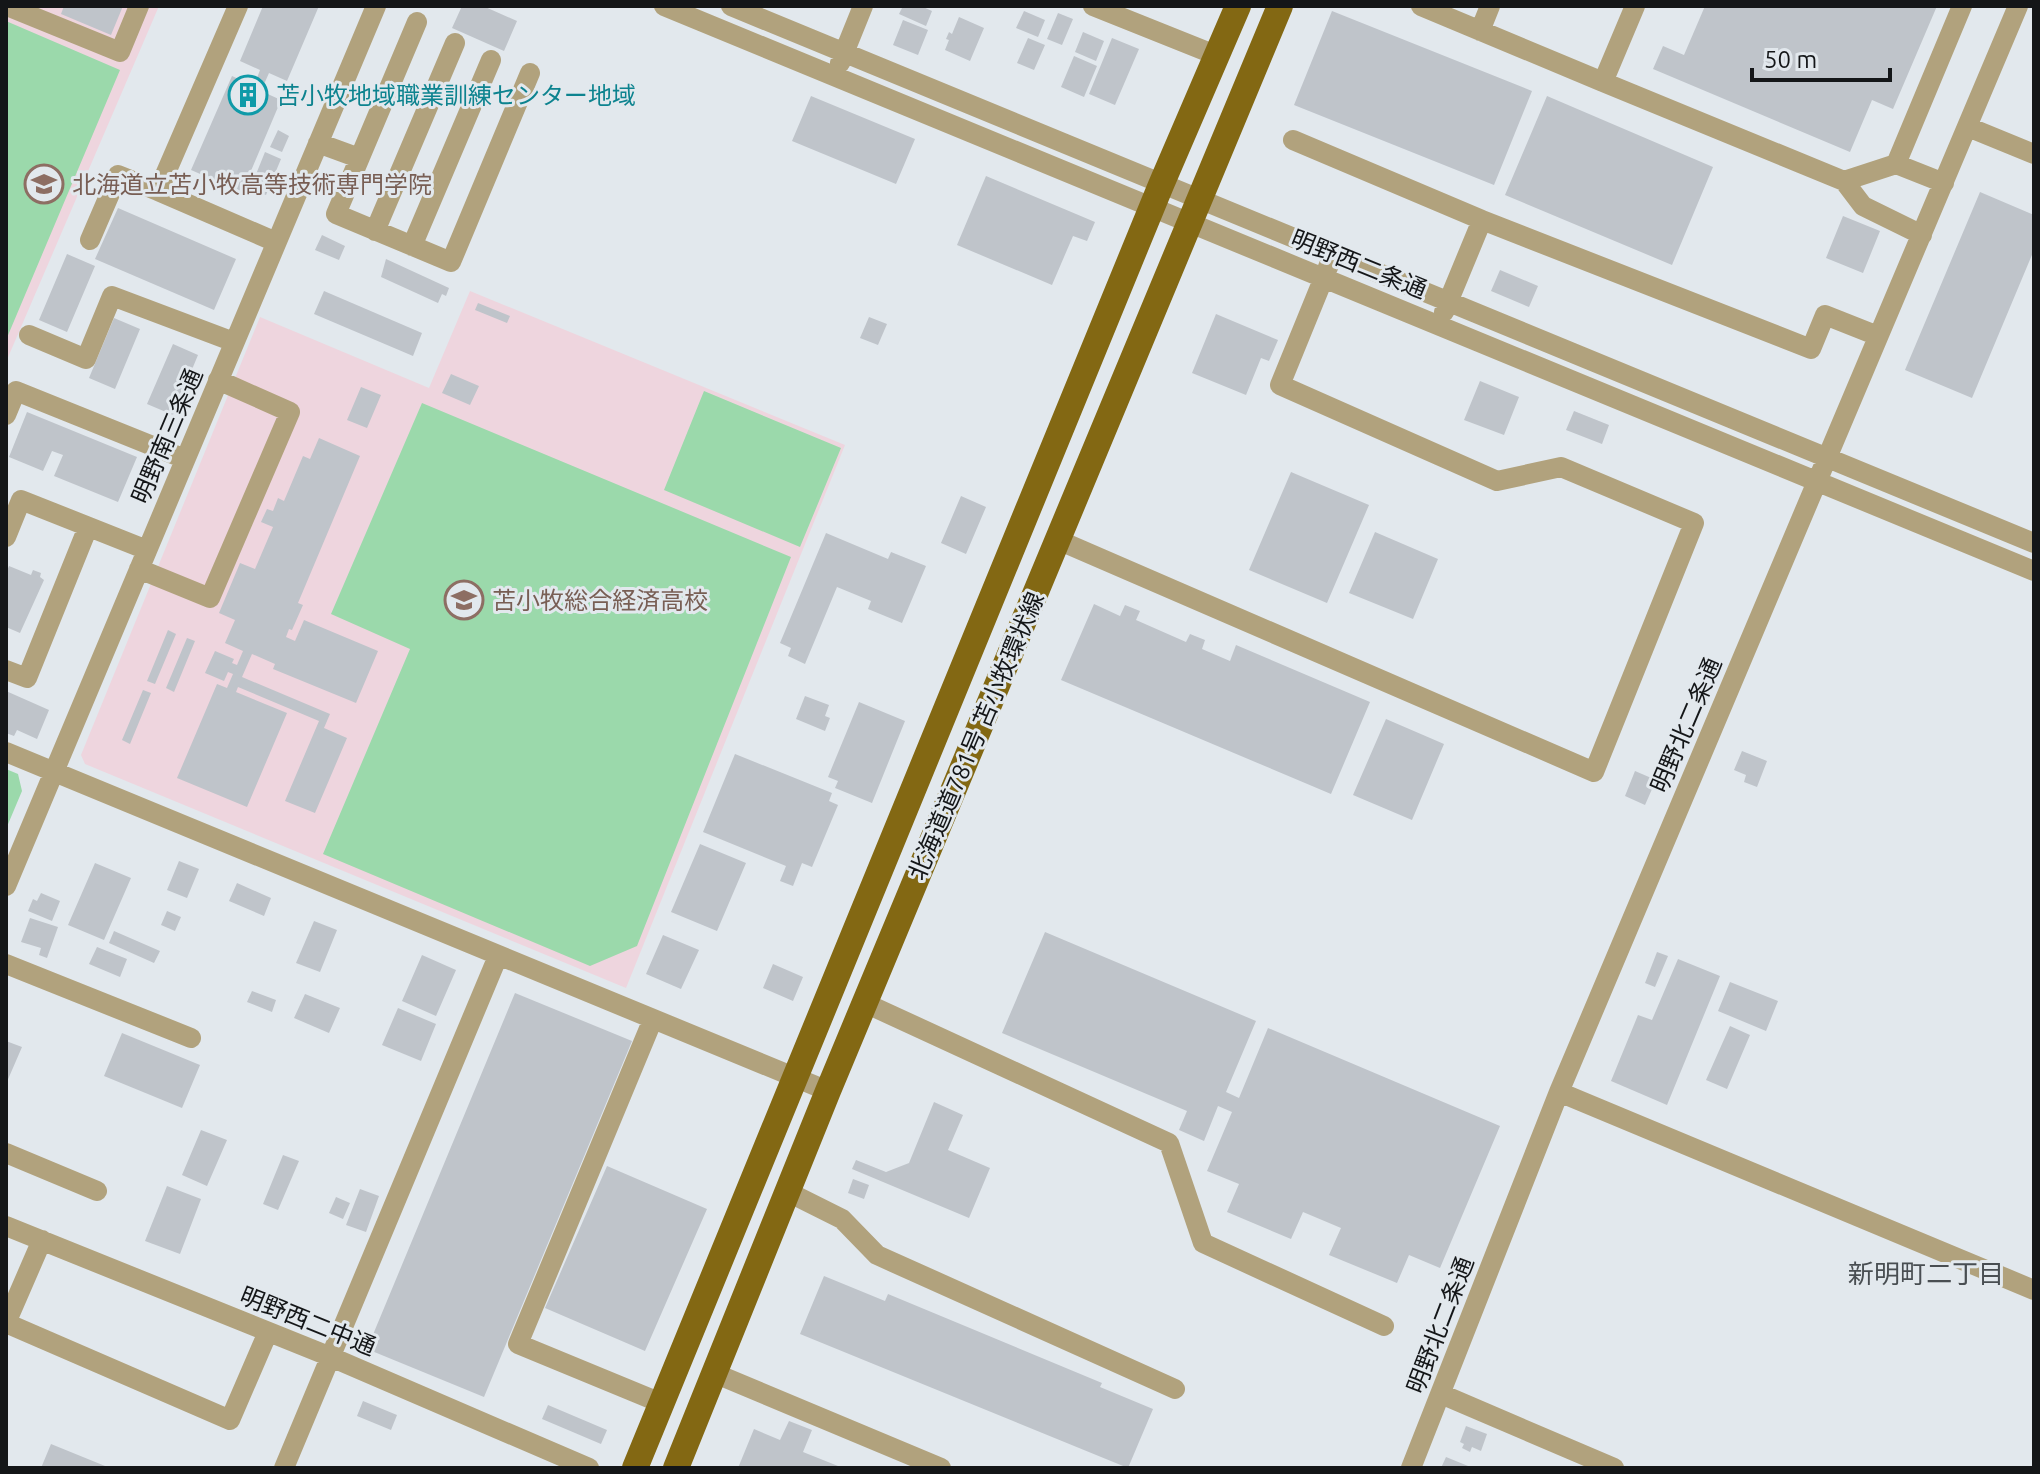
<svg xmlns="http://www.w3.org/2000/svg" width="2040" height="1474" font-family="Ubuntu,'Noto Sans JP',sans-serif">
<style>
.education{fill:#eed5de}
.green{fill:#9bd9ab}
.building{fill:#bfc4ca}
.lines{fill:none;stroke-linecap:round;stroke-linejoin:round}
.minor{stroke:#b1a27d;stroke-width:20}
.major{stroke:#836813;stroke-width:26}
.labels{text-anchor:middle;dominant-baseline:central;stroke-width:6;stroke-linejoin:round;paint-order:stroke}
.culture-label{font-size:24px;fill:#0d838f;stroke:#e2e8ed;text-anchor:start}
.education-label{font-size:24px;fill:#785e54;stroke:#e2e8ed;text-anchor:start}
.street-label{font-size:24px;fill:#141618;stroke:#e2e8ed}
.neighbourhood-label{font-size:26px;fill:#494e52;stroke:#e2e8ed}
</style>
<rect width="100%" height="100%" fill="#e2e8ed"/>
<path class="education" d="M6,6H159L6,362Z
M470,291L845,445L626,988L85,764L81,755L260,317L429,388Z"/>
<path class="green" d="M6,21L120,70L6,340Z
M704,391L841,448L800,547L664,490Z
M422,403L791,557L637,946L590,966L323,854L410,649L331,614Z
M6,769L18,774L22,791L6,829Z"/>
<path class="building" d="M64,6H123L111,35L61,14Z
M263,6H319L287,81L269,73L261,91L281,100L242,192L191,170L232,76L254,86L260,70L240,61Z
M462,6H483L517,21L504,51L452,28Z
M903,6H921L932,11L926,26L899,14Z
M1705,6H1937L1893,109L1872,100L1850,152L1653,69L1663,46L1684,55Z
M1024,11L1045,20L1038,37L1016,28Z
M1332,11L1532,91L1494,185L1294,105Z
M1058,13L1073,19L1062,45L1047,39Z
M959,17L984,28L970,61L945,50L949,40L946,39L949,32L952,34Z
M903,20L928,30L918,55L893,45Z
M1083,32L1104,41L1096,61L1075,52Z
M1028,38L1045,45L1034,70L1017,63Z
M1112,38L1139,49L1115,105L1089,94Z
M1074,56L1097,66L1084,97L1061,87Z
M811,96L915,139L896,184L792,141Z
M1547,96L1713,167L1672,265L1505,195Z
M278,130L289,136L282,152L270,147Z
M265,152L281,159L266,195L250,189Z
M986,176L1095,222L1087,241L1073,236L1052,285L957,245Z
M1980,192L2034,215V250L1972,398L1905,370Z
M118,208L236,259L214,310L95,259Z
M1843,216L1880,231L1863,273L1826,258Z
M322,235L345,246L339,260L315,250Z
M67,254L95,266L67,332L39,320Z
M386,259L449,288L446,296L442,294L438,303L381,277Z
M1500,270L1538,286L1529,307L1491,291Z
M324,291L422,333L413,356L314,314Z
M478,303L510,316L507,323L475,310Z
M1216,314L1278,340L1269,361L1261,358L1246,395L1192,373Z
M869,317L887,324L878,345L860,338Z
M114,318L140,329L115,389L89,378Z
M173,344L198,355L173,415L147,404Z
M451,374L479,386L470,405L442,393Z
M1480,381L1519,397L1504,435L1464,420Z
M361,387L381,395L367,428L347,420Z
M1574,411L1609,425L1602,444L1566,430Z
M27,412L137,457L118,502L54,476L63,455L52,451L43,471L9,457Z
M319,438L360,456L298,603L303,605L292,630L289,629L286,637L295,641L304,620L378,651L356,703L273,669L275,664L252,654L242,677L330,714L324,728L347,738L315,813L285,801L319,721L238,687L236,692L287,713L247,807L177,778L217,684L227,688L233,674L228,672L224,681L205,673L215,651L234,659L232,663L237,665L243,651L225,643L235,620L219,613L240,563L255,569L273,527L261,522L267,509L273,511L278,498L284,501L303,456L310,459Z
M1291,472L1369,505L1327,603L1249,570Z
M961,496L986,507L966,554L941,543Z
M1375,532L1438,559L1413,619L1349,593Z
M826,533L888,559L891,552L926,566L902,623L868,609L871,601L837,587L805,664L788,656L791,648L780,643Z
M9,566L31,575L33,570L41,573L40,577L44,580L20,633L6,627V573Z
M1094,604L1120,616L1125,605L1140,611L1136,620L1186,642L1190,634L1205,640L1202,649L1230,661L1236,645L1370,702L1331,794L1061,680Z
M168,630L176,634L155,684L147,681Z
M187,638L195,641L174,692L166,688Z
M143,690L151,693L130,744L122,740Z
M6,691L49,710L37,739L17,730L14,736L6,733Z
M805,696L829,705L825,716L830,718L825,731L796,719Z
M859,702L905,721L872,803L835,788L838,781L828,777Z
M1386,719L1444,744L1412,820L1353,795Z
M1742,751L1767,761L1757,787L1744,782L1746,775L1734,770Z
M735,754L832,793L829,801L838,805L812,867L802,863L793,886L780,881L786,866L703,832Z
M1635,771L1656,780L1645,805L1625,796Z
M700,844L746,863L717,931L671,912Z
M179,861L199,869L187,898L167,890Z
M95,863L131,878L104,940L68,925Z
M237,883L271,898L264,916L229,901Z
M41,893L60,901L52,921L28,911L33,899L37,901Z
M167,911L181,917L175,931L161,925Z
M30,918L58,927L47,958L39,955L41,948L21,942Z
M314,921L337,930L320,972L296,963Z
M114,931L160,951L154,963L109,943Z
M1045,932L1256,1021L1226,1092L1239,1098L1268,1028L1500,1126L1440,1268L1409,1255L1397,1283L1329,1255L1341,1228L1303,1212L1291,1239L1227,1212L1239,1184L1207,1171L1232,1112L1218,1106L1204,1141L1179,1130L1187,1111L1002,1033Z
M663,935L699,950L681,989L646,974Z
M97,947L127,959L120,977L89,964Z
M1657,952L1668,956L1655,987L1645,983Z
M422,955L456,970L436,1016L402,1001Z
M1678,959L1720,976L1667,1105L1611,1081L1638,1015L1652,1020Z
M773,964L803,977L793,1001L763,988Z
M1730,982L1778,1001L1766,1031L1718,1011Z
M252,991L276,1000L272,1012L247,1002Z
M515,993L632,1041L484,1397L367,1349Z
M305,994L340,1008L329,1033L294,1018Z
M398,1008L436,1024L421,1061L382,1045Z
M1730,1026L1750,1035L1727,1089L1706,1080Z
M122,1033L200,1065L182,1108L104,1076Z
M6,1041L22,1047L6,1084Z
M934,1102L963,1115L948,1150L990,1168L969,1218L852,1169L856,1160L886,1172L909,1163Z
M201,1130L227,1140L207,1186L182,1175Z
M283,1155L299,1161L278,1210L263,1204Z
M607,1166L707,1209L645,1351L545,1308Z
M853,1179L869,1185L864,1199L848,1193Z
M167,1186L201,1199L180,1254L145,1241Z
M360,1189L379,1196L366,1232L346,1225Z
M336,1197L350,1203L343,1219L329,1213Z
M824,1276L885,1301L888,1294L1102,1383L1100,1387L1153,1409L1128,1468L800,1334Z
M363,1401L397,1415L391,1430L357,1416Z
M548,1405L607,1430L601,1444L542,1419Z
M789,1421L812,1430L803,1452L843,1468H738L754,1429L780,1440Z
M1466,1426L1487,1434L1481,1451L1472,1447L1470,1452L1462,1448L1464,1444L1460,1442Z
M51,1444L110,1468H41Z
M1446,1457L1473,1468H1441Z"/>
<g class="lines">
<path class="minor" d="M7,6L120,52L139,6
M238,6L158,191L276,242
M664,6L2034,571
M731,6L2034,543
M1093,6L1218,56
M1421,6L1603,82
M1635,6L1603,82L1844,181L1863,206L1922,235
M417,22L336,214L451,262L530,73
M1480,31L1490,6
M840,63L863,6
M1968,127L2034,154
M1293,140L1482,220L1811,349L1825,315L1878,336
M318,143L359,158
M1896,164L1944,183
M1844,181L1896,164L1962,6
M375,231L455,43
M90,240L118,175L158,191
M412,246L491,60
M1444,312L1482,220
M29,335L86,359L112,296L234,342
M6,415L16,391L185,459
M6,537L21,500L147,550
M1058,540L1594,772L1694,523L1561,467L1497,481L1280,385L1333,255
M139,569L210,598L290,412L218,380
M6,670L27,678L88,527
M6,752L828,1091
M6,886L376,6
M6,964L191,1038
M865,1003L1169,1143L1203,1243L1384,1326
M653,1019L518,1344L661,1403
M1559,1092L2034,1290
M6,1153L97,1191
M788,1192L842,1219L877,1255L1175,1389
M6,1226L331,1357L589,1468
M42,1240L6,1323L230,1420L268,1332
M714,1373L941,1468
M1441,1394L1614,1468
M284,1468L498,956
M1411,1468L1559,1092L2018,6"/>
<path class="major" d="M635,1468L1161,185L1238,6
M676,1468L828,1091L1280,6"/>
</g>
<defs>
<g id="building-ring" transform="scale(2)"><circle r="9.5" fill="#e2e8ed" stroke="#0f9aa8" stroke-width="1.5"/><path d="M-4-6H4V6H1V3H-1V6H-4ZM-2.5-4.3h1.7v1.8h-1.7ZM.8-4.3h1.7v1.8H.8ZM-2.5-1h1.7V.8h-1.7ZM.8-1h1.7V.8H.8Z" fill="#0f9aa8"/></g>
<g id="school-ring" transform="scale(2)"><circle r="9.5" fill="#e2e8ed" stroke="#8d6e63" stroke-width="1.5"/><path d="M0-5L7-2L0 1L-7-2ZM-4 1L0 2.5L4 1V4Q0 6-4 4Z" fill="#8d6e63"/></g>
</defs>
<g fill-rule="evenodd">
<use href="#building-ring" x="248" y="95"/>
<use href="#school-ring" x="44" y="184"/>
<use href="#school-ring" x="464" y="600"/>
</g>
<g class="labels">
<g class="culture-label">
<text x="276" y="95">苫小牧地域職業訓練センター地域</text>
</g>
<g class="education-label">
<text x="72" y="184">北海道立苫小牧高等技術専門学院</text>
<text x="492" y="600">苫小牧総合経済高校</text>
</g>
<g class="street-label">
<text transform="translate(1359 264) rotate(22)">明野西二条通</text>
<text transform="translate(167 436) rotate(-67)">明野南三条通</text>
<text transform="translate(1686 725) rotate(-67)">明野北二条通</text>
<text transform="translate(976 736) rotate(-67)">北海道道781号 苫小牧環状線</text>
<text transform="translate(308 1321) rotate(22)">明野西二中通</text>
<text transform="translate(1440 1325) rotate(-69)">明野北二条通</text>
</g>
<g class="neighbourhood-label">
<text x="1926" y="1273">新明町二丁目</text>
</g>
</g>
<rect width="2040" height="1474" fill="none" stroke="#141618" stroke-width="16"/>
<path d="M1752 68v12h138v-12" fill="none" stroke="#141618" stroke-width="4"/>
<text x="1764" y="68" font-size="24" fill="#141618" stroke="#e2e8ed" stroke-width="6" paint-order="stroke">50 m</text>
</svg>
